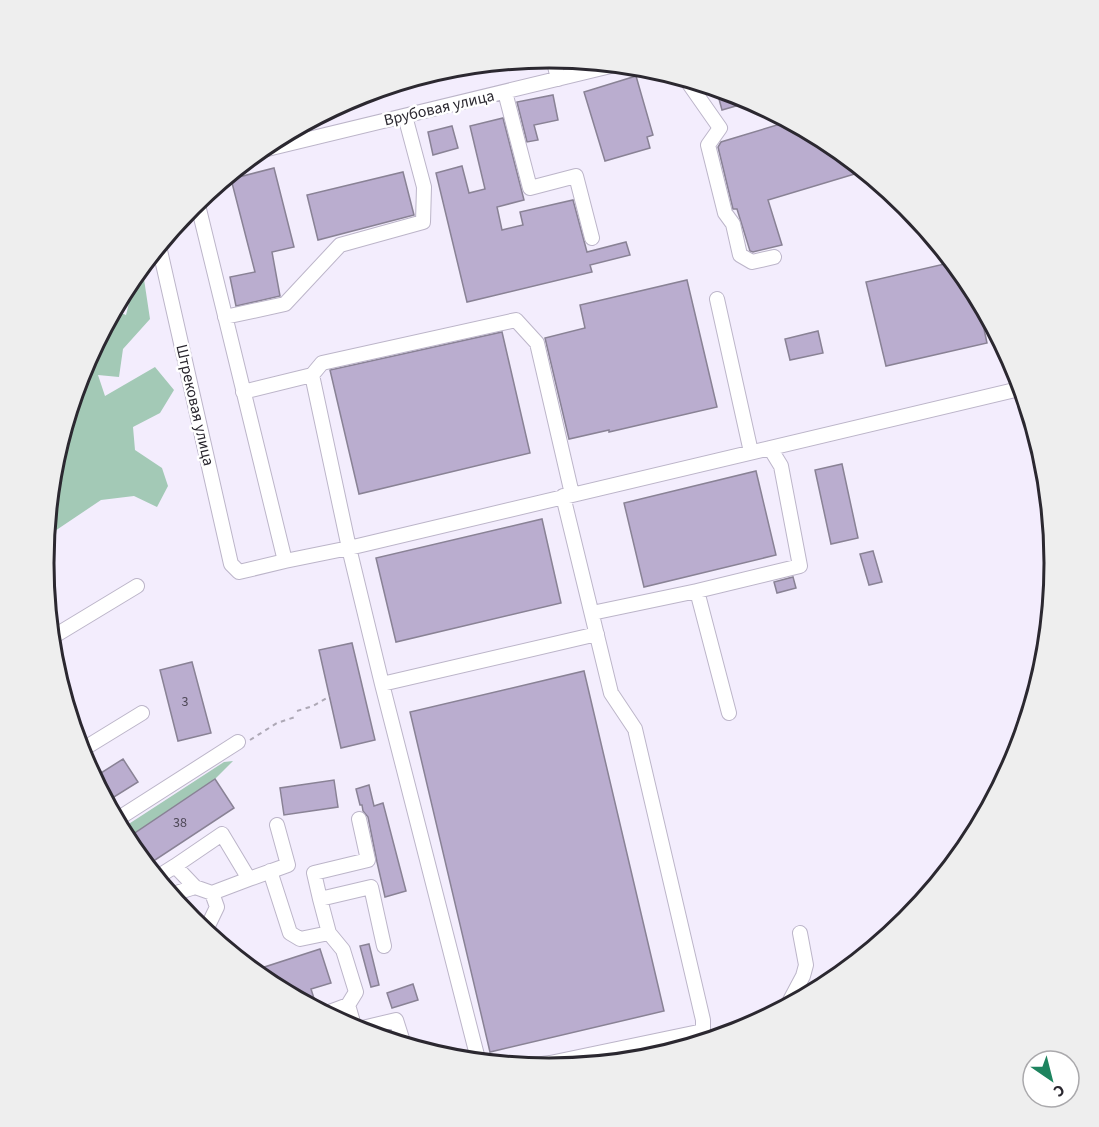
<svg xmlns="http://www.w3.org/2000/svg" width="1099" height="1127" font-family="'Source Sans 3',sans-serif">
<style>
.forest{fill:#a3c9b6}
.building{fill:#baadcf;stroke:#898295;stroke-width:1.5}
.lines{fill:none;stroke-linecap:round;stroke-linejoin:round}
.minor-casing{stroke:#bcb5c9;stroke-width:16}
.path{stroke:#aea9b6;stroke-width:2;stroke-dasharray:4.5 4.5;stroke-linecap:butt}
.minor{stroke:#fff;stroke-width:14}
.labels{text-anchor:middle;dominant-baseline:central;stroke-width:5;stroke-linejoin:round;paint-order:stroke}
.number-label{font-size:14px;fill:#4f4958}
.street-label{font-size:16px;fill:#2b2830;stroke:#fff}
.rim{fill:none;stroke:#2b2830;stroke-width:3}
</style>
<rect width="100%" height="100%" fill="#f3edfd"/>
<path class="forest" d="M142,266L150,319L123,349L119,377L98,375L105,396L155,367L174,390L160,413L133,427L135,450L162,468L168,486L157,507L134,496L101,500L46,537L53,464L82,370L114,310L126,315L129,303L126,288Z
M233,761L215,779L126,839L121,829L224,762Z"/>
<path class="building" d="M636,76L653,135L647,137L650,148L605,161L584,92Z
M716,88L743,96L753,101L722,110Z
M553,95L558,120L534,125L538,140L527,142L517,102Z
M503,118L524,200L497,207L502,230L523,225L520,212L573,200L587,252L626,242L630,255L590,265L592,272L467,302L436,173L462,166L469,193L485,189L470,126Z
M790,121L831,143L855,163L858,173L768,200L782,245L753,252L750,251L737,209H733L718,147L721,142Z
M452,126L458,148L433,155L428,132Z
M274,168L294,247L272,252L280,296L236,306L230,277L255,272L231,179Z
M403,172L414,215L318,240L307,195Z
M953,262L970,283L976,292L987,343L886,366L866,282Z
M687,280L717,407L609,432V430L569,439L545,338L585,328L580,305Z
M818,331L823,353L790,360L785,339Z
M502,332L530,453L359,494L330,370Z
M842,464L858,538L831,544L815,470Z
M756,471L776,555L644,587L624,503Z
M542,519L561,603L396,642L376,558Z
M873,551L882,582L869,585L860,554Z
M793,577L796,588L777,593L774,582Z
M352,643L375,740L341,748L319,650Z
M192,662L211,733L178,741L160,670Z
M584,671L664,1011L490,1052L410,712Z
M123,759L138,782L106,802L93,778Z
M215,779L234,808L146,866L126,839Z
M334,780L338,807L284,815L280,788Z
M369,785L374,806L383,803L406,891L385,897L377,862L368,817L363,811L362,805H360L356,789Z
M369,944L379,985L371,987L360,946Z
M320,949L331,983L311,989L317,1008L316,1010L268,984L252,971Z
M413,984L418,1000L392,1008L387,993Z"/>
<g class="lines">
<g class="minor-casing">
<path id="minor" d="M553,58L558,79
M685,78L720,128L708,145L725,213L733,224L740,255L752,262L774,257
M505,92L530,188L576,176L592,238
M259,151L619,64
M197,201L285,561
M159,246L231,564L239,572L285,561L349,548L1023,388
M717,299L751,452
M225,317L285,304L340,245L423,222L424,187L405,116
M312,375L322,363L516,320L537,343L572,494
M243,392L312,375L349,548L382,684L479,1063
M563,496L611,693L635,729L703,1020V1031L705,1042
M697,591L729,713
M592,613L697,591L800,566L781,466L770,448
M51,638L137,586
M382,684L597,634
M80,751L142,713
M359,819L368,860L314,873L320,899L371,887L384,946
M116,820L238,742
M175,866L222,834L249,879L288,865L277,825
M270,871L290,933L300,939L329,933L320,899
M156,878L175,866L195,887L212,893L217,907L205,932
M212,893L249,879
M170,895L195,887
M329,933L343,950L356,992L348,1005
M786,1008L803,976L806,965L800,933
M324,1014L348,1005L355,1029
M354,1030L396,1020L404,1045
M519,1067L550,1063L703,1031"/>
</g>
<path class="path" d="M297,711L313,706L330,696
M250,740L277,723L298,716"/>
<use href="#minor" class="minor"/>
</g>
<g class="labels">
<g class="number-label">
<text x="185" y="702">3</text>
<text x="180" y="823">38</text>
</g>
<g class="street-label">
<text transform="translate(439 108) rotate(-13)">Врубовая улица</text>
<text transform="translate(195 405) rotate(77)">Штрековая улица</text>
</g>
</g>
<path d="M0 0H1099V1127H0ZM54 563a495 495 0 1 1 990 0a495 495 0 1 1-990 0Z" fill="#eee" fill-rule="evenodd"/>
<path class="rim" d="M54 563a495 495 0 1 1 990 0a495 495 0 1 1-990 0Z"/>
<g transform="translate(1051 1079) rotate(145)"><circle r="28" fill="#ffffff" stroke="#aaa9ac" stroke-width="1.5"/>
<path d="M0-4.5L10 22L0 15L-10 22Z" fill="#1e845f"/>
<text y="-9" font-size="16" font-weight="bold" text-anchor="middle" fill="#2b2830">С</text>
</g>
</svg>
